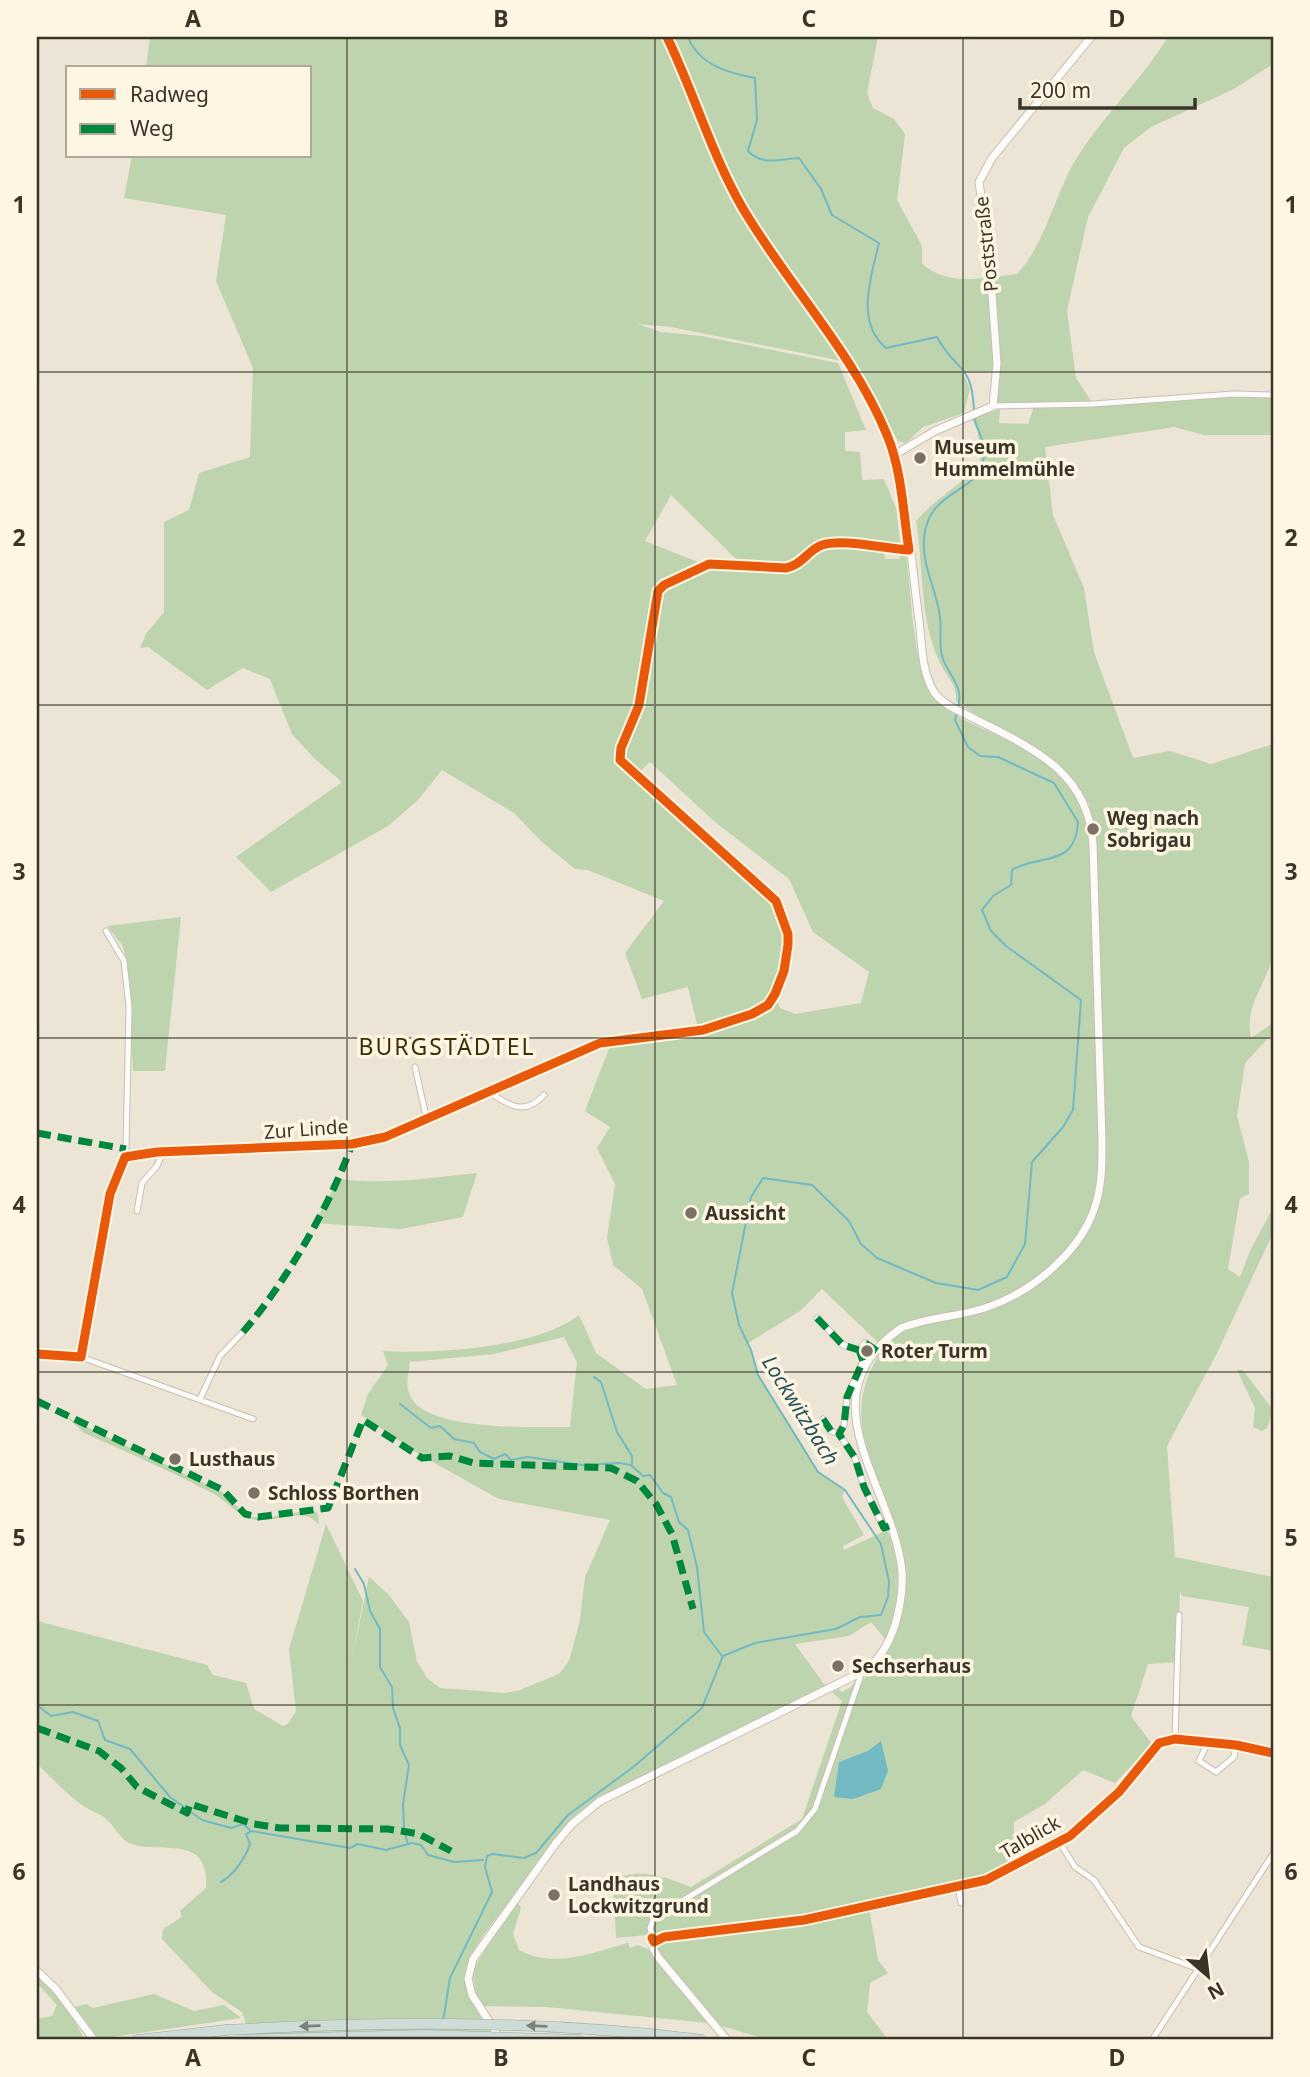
<svg xmlns="http://www.w3.org/2000/svg" width="1310" height="2077" font-family="'Noto Sans',sans-serif">
<style>
.green{fill:#bdd4ae;fill-rule:evenodd}
.water{fill:#72b9c4}
.lines{fill:none;stroke-linecap:round;stroke-linejoin:round}
.stream{stroke:#72b9c4;stroke-width:2}
.street-casing{stroke:#c6c0b3;stroke-width:7}
.secondary-casing{stroke:#c6c0b3;stroke-width:9}
.highway-casing{stroke:#9eaca0;stroke-width:11}
.street{stroke:#fcfbf9;stroke-width:5}
.secondary{stroke:#fcfbf9;stroke-width:7}
.highway{stroke:#cddcd7;stroke-width:10}
.highway-bridge-casing{stroke:#9eaca0;stroke-width:11;stroke-linecap:butt}
.highway-bridge{stroke:#cddcd7;stroke-width:10}
.quiet{stroke:#00873e;stroke-width:7;stroke-dasharray:14 7;stroke-linecap:butt}
.cycleway-casing{stroke:#fef6e3;stroke-width:13}
.cycleway{stroke:#e8590c;stroke-width:9}
.oneway{fill:#7d8077}
.grid{fill:none;stroke:#3b3529;stroke-width:2;stroke-opacity:0.55}
.poi-dot{fill:#797265;stroke:#fef6e3;stroke-width:2.5}
.labels{text-anchor:middle;dominant-baseline:central;stroke-width:7;stroke-linejoin:round;paint-order:stroke}
.street-label{font-size:19px;fill:#3b3529;stroke:#fef6e3}
.poi-label{font-size:19px;font-weight:bold;fill:#3b3529;stroke:#fef6e3;text-anchor:start}
.water-label{font-size:21px;font-style:italic;fill:#26525d;stroke:#fef6e3}
.quarter-label{font-size:23px;letter-spacing:2px;fill:#3f2e05;stroke:#fef6e3}
.neatline{fill:none;stroke:#3b3529;stroke-width:2.5}
.grid-label{font-size:23px;text-anchor:middle;font-weight:bold;fill:#3b3529}
</style>
<rect width="100%" height="100%" fill="#ece4d4"/>
<path class="green" d="M150,37H878L867,93L873,108L894,119L905,134L897,200L922,246V264C950,287 983,278 1017,274C1047,242 1054,194 1078,156C1105,114 1142,79 1168,37H1273V64L1232,90L1151,127L1124,148L1088,217L1067,311L1076,378L1093,404L1234,394L1273,395V435H1204L1174,427L1045,447L1053,515L1084,588L1094,652L1133,758L1170,751L1211,764L1273,744V910C1268,928 1277,944 1272,959C1264,988 1244,1007 1251,1038L1273,1023V1033L1245,1063L1237,1116L1249,1162V1194L1240,1198L1228,1269L1240,1277L1250,1251L1273,1208V1233L1216,1355L1167,1446L1175,1557L1273,1577V1651L1242,1645L1249,1607L1182,1596L1180,1591L1178,1662L1148,1664L1131,1716L1152,1744L1115,1783L1083,1770L1045,1804L1014,1822V1851L1008,1867L983,1877L776,1922L616,1938L613,1880C641,1867 663,1877 691,1887L802,1819L842,1701L832,1692L839,1689L842,1692L851,1687L857,1679L860,1680V1686C866,1674 874,1668 883,1657C896,1640 903,1613 904,1592C910,1508 821,1432 884,1348L822,1289L800,1311L748,1343L758,1375L818,1472L845,1490L842,1497L864,1535L843,1546L844,1550L887,1530C904,1566 899,1604 886,1640L871,1622L849,1636L795,1644L826,1687L683,1758L569,1822L482,1937L466,1966L465,1979L474,2004L496,2040H252L242,2012L212,1992L162,1939L163,1929L182,1917L180,1911L206,1888C211,1828 150,1858 126,1841C118,1835 113,1824 104,1817C98,1813 91,1811 85,1807C68,1796 52,1778 37,1764V1621L207,1665L213,1675L246,1683L254,1709L283,1726L288,1724L296,1711L289,1649L326,1524L363,1601L351,1664L369,1577L389,1595L409,1622L417,1662L427,1678L440,1688L505,1693L520,1690L559,1674L569,1661L580,1620L585,1577L610,1520L499,1499L422,1456L361,1415L368,1394L388,1365L383,1351C435,1354 538,1348 579,1315L596,1353L646,1389L677,1385L642,1289L613,1265L607,1238L615,1184L597,1148L610,1127L585,1111L610,1046L699,1032L688,987L642,999L625,953L664,901L588,870L575,869L542,842L514,813L442,770L418,800L388,826L271,892L236,857L342,782L315,759L292,734L270,679L243,668L207,690L148,647L140,648L146,634L164,612V522L189,510L199,473L250,457L253,368L216,281L226,215L124,198L132,156H310V68H146ZM713,146C766,249 844,337 898,441L906,443L923,427L964,413L970,389L962,371H996L993,406L1035,404L1028,424L999,423L1000,409L972,419L978,432L980,462C962,486 935,498 916,521C924,568 919,619 940,663C947,678 957,683 956,701C1007,739 1058,745 1090,806L1082,807C1069,784 1054,765 1032,752C1003,735 948,720 930,692C913,664 911,590 906,555L899,553L900,559H885L884,552L830,546L820,550L793,570L779,572L724,565L708,566L645,541L671,495L738,561L789,565L825,539L897,547L900,541L896,508L884,479L862,480L860,452L845,451V432L866,430L838,363L702,336L661,332L637,324L671,327L842,361L756,238L711,154ZM650,762L715,822L789,879L813,932L869,972L861,1003L795,1014L780,1008L774,993L785,962L786,934L774,902L633,778ZM564,1337L577,1362L570,1427C537,1426 415,1434 408,1389C406,1381 409,1370 410,1362L494,1354Z
M181,917L165,1071H133L127,961L122,945L107,926Z
M477,1173L463,1217L401,1229L314,1223L339,1179C386,1185 430,1178 477,1173Z
M1237,1370H1243L1273,1410L1267,1428L1262,1431L1253,1427L1255,1408Z
M37,1403L222,1492L247,1516L263,1518L312,1510L318,1513L319,1525C303,1504 273,1525 252,1519C237,1515 226,1500 212,1493C170,1471 127,1452 84,1433C71,1420 57,1408 37,1408Z
M516,1900L521,1908L513,1934L519,1950C555,1969 591,1953 628,1943L630,1948L638,1945L650,1950L708,2023L547,2007L483,2006L476,1994L472,1971Z
M869,1908L878,1960L888,1973L870,1983L867,2012L886,2037L898,2040H769L718,2025L656,1948L666,1939L782,1928Z
M37,1975L66,2006L85,2040H37V2019L52,2016L57,2005L37,1983Z
M154,1994L194,2011L224,2005L241,2018L99,2039L75,2007L86,2004L93,2008Z"/>
<path class="water" d="M881,1741L888,1771L881,1789L853,1799L834,1797L839,1762L868,1751Z"/>
<g class="lines">
<path class="stream" d="M688,37C699,65 728,73 755,78L757,120L748,151C762,166 780,159 799,158L821,189L832,215L879,243C871,277 855,322 886,348L937,337C956,373 972,361 974,411
M958,708C964,686 950,678 943,659C938,647 942,630 940,617C937,590 922,567 924,539C927,490 977,493 983,462C987,441 977,433 974,416
M594,1377L601,1382L617,1432L632,1456V1464
M400,1404L431,1428L440,1426L454,1439L474,1443L480,1452L494,1459L505,1454L511,1460L528,1457L582,1465L619,1463L631,1465L643,1476L650,1475L663,1493L671,1497L679,1522L688,1530L697,1567L704,1632L722,1656
M355,1569L364,1584L370,1611L380,1629V1667L392,1687L393,1708L400,1728V1745L409,1765L403,1804L404,1827
M37,1705L51,1716L73,1712L98,1721L105,1740L130,1749L170,1797L202,1820L231,1828L243,1824L251,1831L350,1848L358,1844L386,1850L412,1843L421,1845L428,1855L454,1862L483,1860
M405,1835L408,1844
M221,1882C233,1876 246,1857 250,1844L246,1834L250,1832
M443,2021L450,1978L492,1892L485,1867L487,1856L493,1854L524,1858L536,1853L568,1815L632,1768L702,1708L723,1656L755,1643L836,1629L860,1617L881,1615L888,1597L889,1582L881,1544L845,1490L818,1472L758,1375L751,1350L739,1325L732,1293L751,1197L763,1178L812,1185L849,1221L861,1244L877,1258L936,1283L978,1290L1007,1277L1025,1244L1032,1162L1063,1127L1073,1110L1081,1000L1006,946L991,931L982,910L993,896L1011,885L1012,870C1040,853 1075,869 1078,822L1054,783L998,757L980,756L968,747L955,720L957,713"/>
<g class="street-casing">
<path id="street" d="M993,406L1093,404L1234,394L1273,395
M415,1067L427,1121
M489,1092C509,1106 525,1116 544,1095
M125,1157L157,1152L352,1144L385,1137L447,1112L481,1094L510,1085L579,1051L600,1043L640,1041
M137,1211L142,1183L157,1166L163,1152
M817,1318L843,1345L859,1350
M877,1351L865,1343L859,1350L863,1361L847,1397L844,1425L839,1434L855,1458L864,1487L884,1528L889,1526
M37,1354L81,1357L253,1419
M81,1357L110,1194L126,1149L129,1007L124,961L106,931
M200,1399L220,1356L243,1332
M823,1419L831,1431L839,1434
M1175,1739L1179,1615
M1208,1742L1199,1761L1216,1772L1234,1757L1236,1745
M1060,1843L1075,1867L1094,1880L1139,1947L1201,1970
M958,1886L961,1903
M654,1942L650,1928L654,1918L797,1831L815,1809L862,1672
M1152,2040L1273,1854"/>
</g>
<g class="secondary-casing">
<path id="secondary" d="M894,455L935,431L993,406L997,363L989,252L979,182L992,158L1091,37
M37,1971L56,1989L94,2040
M501,2040L472,1995L468,1979L473,1959L556,1843L572,1824L600,1801L862,1672C879,1661 889,1644 895,1625C900,1608 903,1589 902,1572C895,1488 801,1397 901,1328C928,1317 957,1317 985,1308C1033,1292 1084,1250 1097,1200C1102,1181 1102,1161 1102,1141L1093,844C1088,770 1031,748 973,718C960,711 943,705 934,692C921,671 922,643 919,620C911,564 908,490 888,438C859,359 784,281 742,206C711,152 694,93 667,37
M727,2040L658,1957L653,1948L654,1942L664,1937L804,1920L986,1880L1070,1836L1119,1792L1159,1743L1175,1739L1236,1745L1273,1753"/>
</g>
<g class="highway-casing">
<path id="highway" d="M137,2040L226,2030"/>
</g>
<use href="#street" class="street"/>
<use href="#secondary" class="secondary"/>
<use href="#highway" class="highway"/>
<g class="highway-bridge-casing">
<path id="highway-bridge" d="M226,2030C385,2021 545,2020 703,2040
M232,2040L425,2035L581,2040"/>
</g>
<use href="#highway-bridge" class="highway-bridge"/>
<path class="quiet" d="M37,1133L126,1149
M817,1318L843,1345L859,1350
M243,1332C285,1284 331,1204 352,1144
M877,1351L865,1343L859,1350L863,1361L847,1397L844,1425L839,1434L855,1458L864,1487L884,1528L889,1526
M37,1401L223,1490L245,1514L258,1517L328,1508L363,1420L422,1458L450,1456L474,1463L611,1468L637,1481L656,1504L672,1534L693,1609
M823,1419L831,1431L839,1434
M37,1728L99,1751L121,1768L137,1787L187,1813L190,1804L254,1824L280,1828L388,1829L419,1834L451,1851"/>
<g class="cycleway-casing">
<path id="cycleway" d="M37,1354L81,1357L110,1194L125,1157L157,1152L352,1144L385,1137L600,1043L703,1030L752,1014L768,1005L775,994L784,971L788,945V934L776,901L620,760L621,748L639,705L658,591L664,585L709,564L786,568C802,565 808,550 822,545C842,538 886,549 909,550C903,512 902,471 887,435C853,352 787,284 742,207C711,153 694,93 667,37
M652,1938L654,1942L664,1937L804,1920L986,1880L1070,1836L1119,1792L1159,1743L1175,1739L1236,1745L1273,1753"/>
</g>
<use href="#cycleway" class="cycleway"/>
</g>
<defs><path id="oneway-solid" d="M-6-.8H1V-3.2L6.5 0L1 3.2V.8H-6Z" transform="scale(1.75)"/></defs>
<g class="oneway">
<use href="#oneway-solid" transform="translate(310 2026) rotate(178)"/>
<use href="#oneway-solid" transform="translate(537 2026) rotate(-178)"/>
</g>
<path class="grid" d="M347,37V2040M655,37V2040M963,37V2040M37,372H1273M37,705H1273M37,1038H1273M37,1372H1273M37,1705H1273"/>
<g class="poi-dot">
<circle cx="920" cy="458" r="7"/>
<circle cx="1093" cy="829" r="7"/>
<circle cx="691" cy="1213" r="7"/>
<circle cx="867" cy="1351" r="7"/>
<circle cx="175" cy="1459" r="7"/>
<circle cx="254" cy="1493" r="7"/>
<circle cx="838" cy="1666" r="7"/>
<circle cx="554" cy="1895" r="7"/>
</g>
<g class="labels">
<g class="street-label">
<text transform="translate(986 244) rotate(-96)">Poststraße</text>
<text transform="translate(306 1129) rotate(-4)">Zur Linde</text>
<text transform="translate(1030 1837) rotate(-30)">Talblick</text>
</g>
<g class="poi-label">
<text x="934" y="447">Museum<tspan x="934" dy="22">Hummelmühle</tspan></text>
<text x="1107" y="818">Weg nach<tspan x="1107" dy="22">Sobrigau</tspan></text>
<text x="705" y="1213">Aussicht</text>
<text x="881" y="1351">Roter Turm</text>
<text x="189" y="1459">Lusthaus</text>
<text x="268" y="1493">Schloss Borthen</text>
<text x="852" y="1666">Sechserhaus</text>
<text x="568" y="1884">Landhaus<tspan x="568" dy="22">Lockwitzgrund</tspan></text>
</g>
<g class="water-label">
<text transform="translate(801 1410) rotate(58)">Lockwitzbach</text>
</g>
<g class="quarter-label">
<text x="447" y="1046">BURGSTÄDTEL</text>
</g>
</g>
<rect width="1310" height="2077" fill="none" stroke="#fef6e3" stroke-width="77"/>
<rect x="66" y="66" width="245" height="91" fill="#fef6e3" stroke="#b0a999" stroke-width="2"/>
<rect x="80" y="89" width="35" height="10" fill="#e8590c" stroke="#b0a999" stroke-width="2"/>
<text x="130" y="102" font-size="21" fill="#3b3529">Radweg</text>
<rect x="80" y="124" width="35" height="10" fill="#00873e" stroke="#b0a999" stroke-width="2"/>
<text x="130" y="136" font-size="21" fill="#3b3529">Weg</text>
<g transform="translate(1208 1976) rotate(152)" stroke="#fef6e3" stroke-width="5" paint-order="stroke">
<path d="M0-5L12 26L0 18L-12 26Z" fill="#3b3529"/>
<text y="-10" font-size="19" font-weight="bold" text-anchor="middle" fill="#3b3529">N</text>
</g>
<path d="M1020 98v10h175v-10" fill="none" stroke="#3b3529" stroke-width="3.5"/>
<text x="1030" y="98" font-size="21" fill="#3b3529" stroke="#fef6e3" stroke-width="5" paint-order="stroke">200 m</text>
<rect x="38" y="38" width="1234" height="2000" class="neatline"/>
<g class="grid-label">
<text x="193" y="27">A</text>
<text x="501" y="27">B</text>
<text x="809" y="27">C</text>
<text x="1117" y="27">D</text>
<text x="19" y="213">1</text>
<text x="1291" y="213">1</text>
<text x="19" y="546">2</text>
<text x="1291" y="546">2</text>
<text x="19" y="880">3</text>
<text x="1291" y="880">3</text>
<text x="19" y="1213">4</text>
<text x="1291" y="1213">4</text>
<text x="19" y="1546">5</text>
<text x="1291" y="1546">5</text>
<text x="19" y="1880">6</text>
<text x="1291" y="1880">6</text>
<text x="193" y="2066">A</text>
<text x="501" y="2066">B</text>
<text x="809" y="2066">C</text>
<text x="1117" y="2066">D</text>
</g>
</svg>
